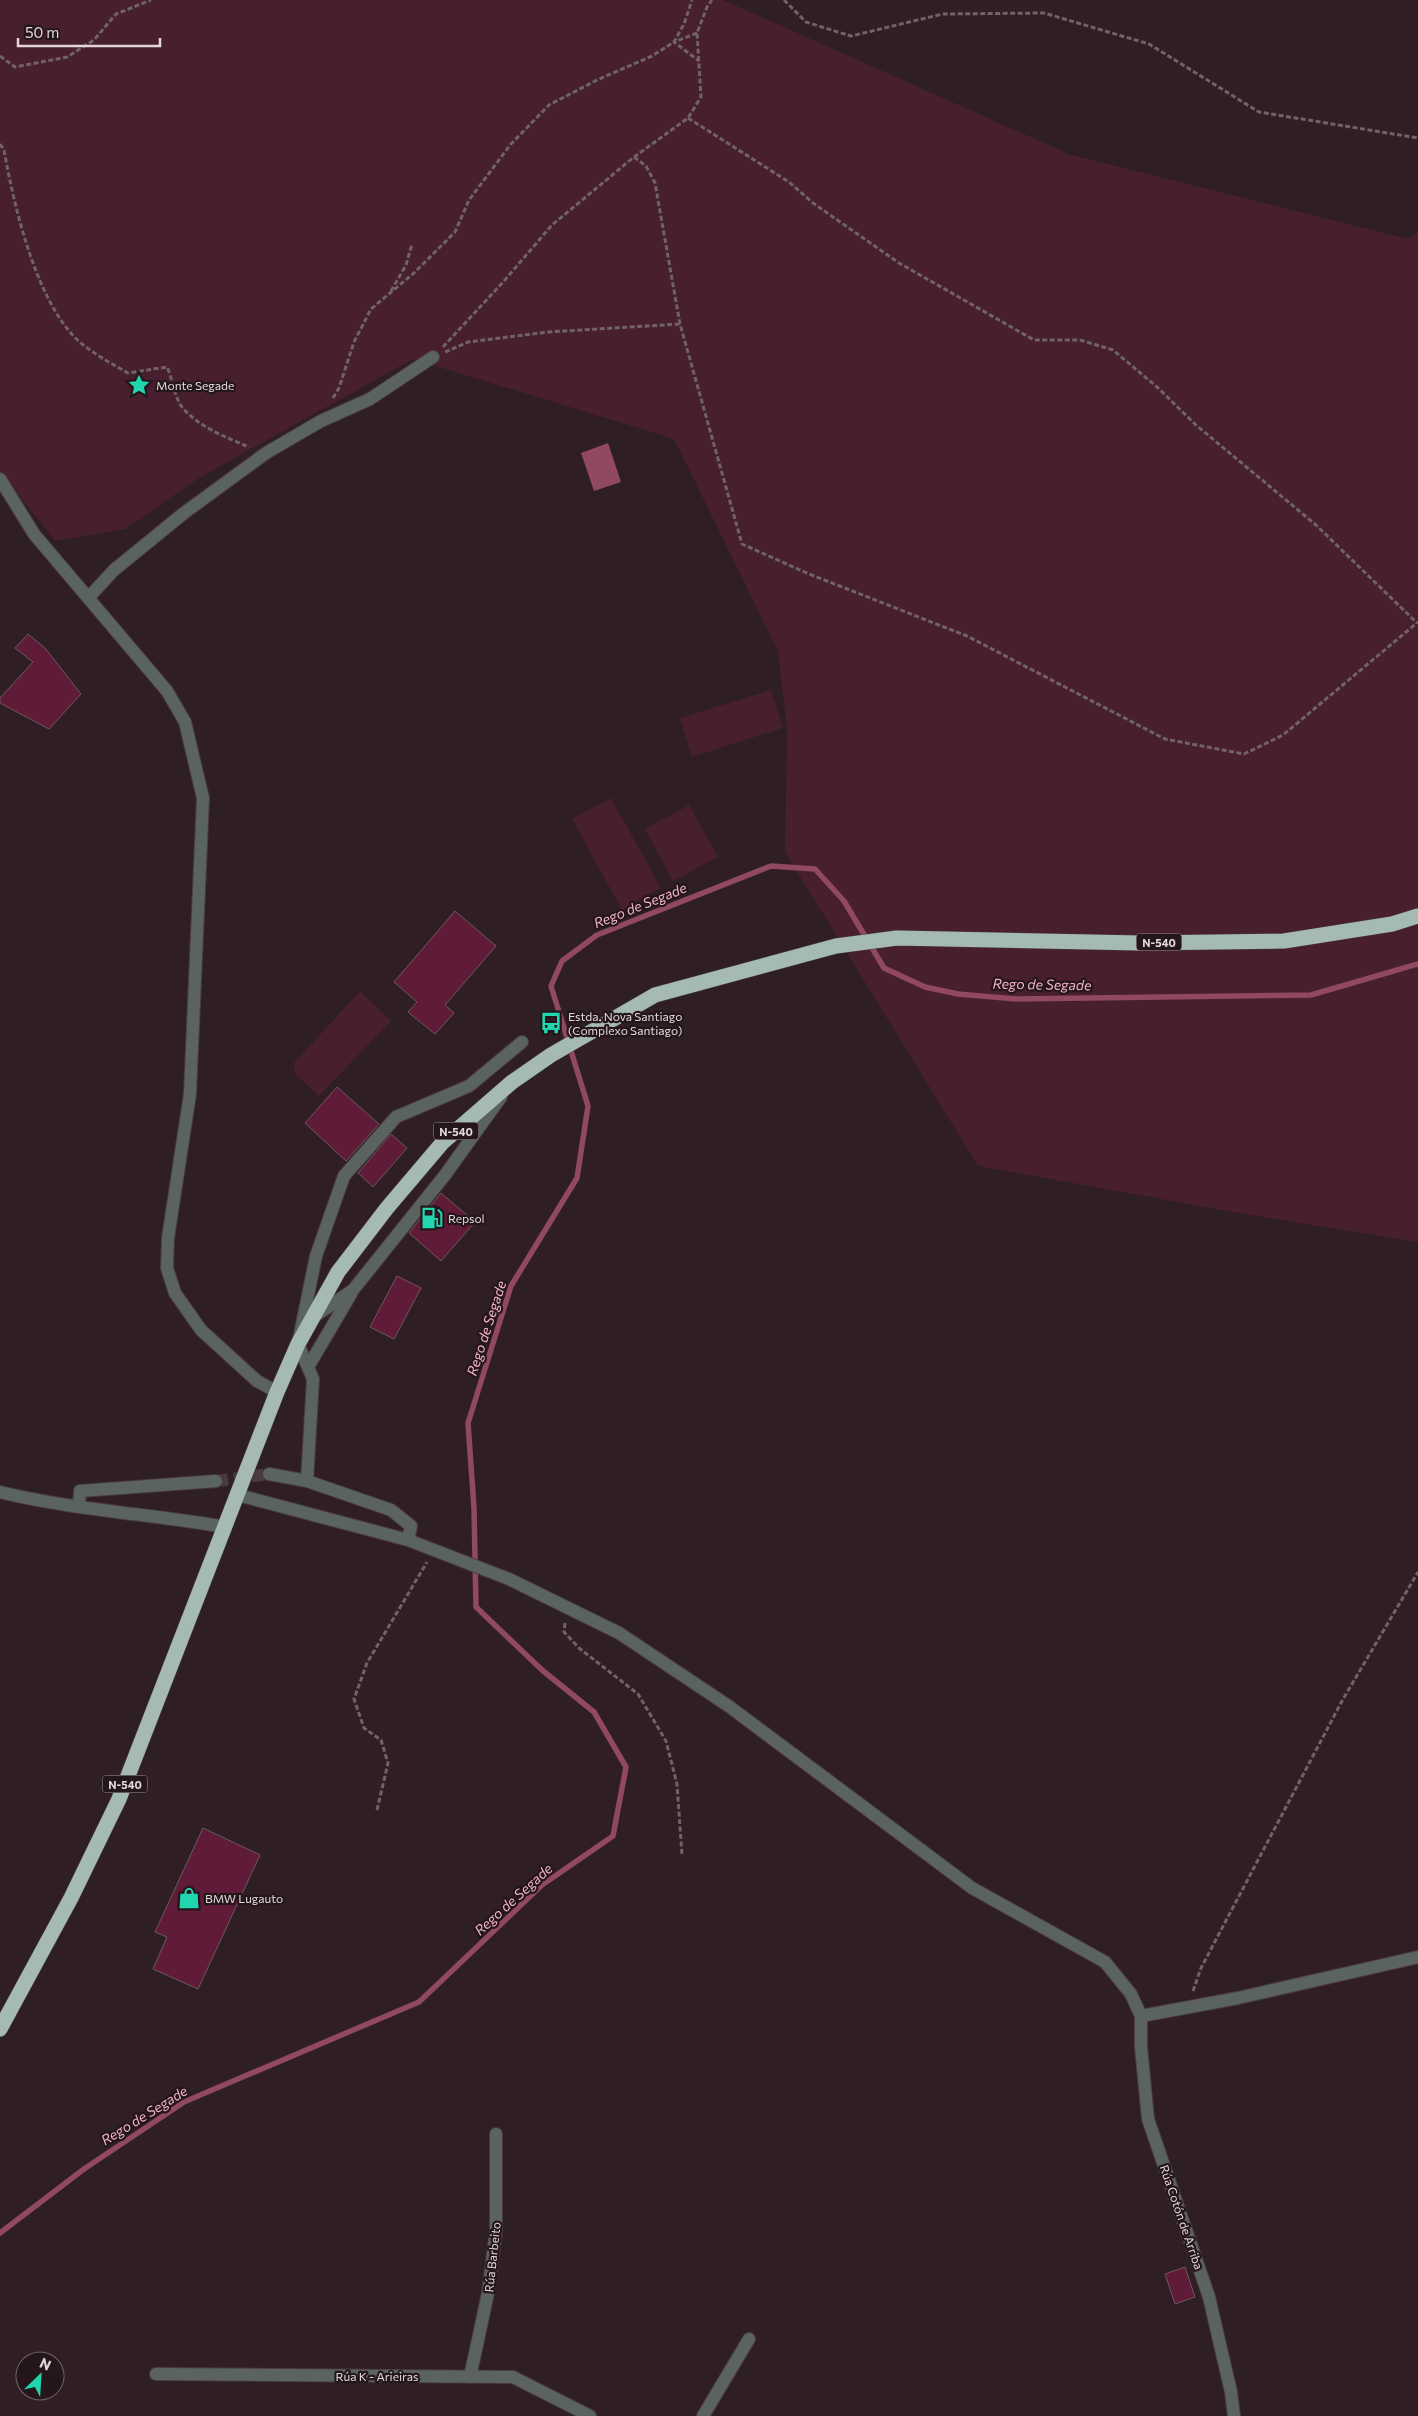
<svg xmlns="http://www.w3.org/2000/svg" width="1418" height="2416" font-family="Commissioner,sans-serif">
<style>
.green{fill:#471f2e}
.water{fill:#914863}
.lines{fill:none;stroke-linecap:round;stroke-linejoin:round}
.stream{stroke:#914863;stroke-width:5.5}
.building{fill:#5f1b37;stroke:#6c595e}
.minor-tunnel{stroke:#4a3a3f;stroke-width:12;stroke-dasharray:12 6;stroke-linecap:butt}
.minor-casing{stroke:#4b3c41;stroke-width:14}
.highway-casing{stroke:#4b3c41;stroke-width:16}
.path{stroke:#716267;stroke-width:3;stroke-dasharray:5 2.5;stroke-linecap:butt}
.minor{stroke:#5a6360;stroke-width:12}
.highway{stroke:#a4bab2;stroke-width:15}
.labels{text-anchor:middle;dominant-baseline:central;stroke-width:4.5;stroke-linejoin:round;paint-order:stroke}
.shield{fill:#25161b;stroke:#a99ca0;stroke-width:1}
.shield-label{font-size:11px;font-weight:bold;fill:#e1d6d9}
.poi-label{font-size:12px;fill:#e1d6d9;stroke:#25161b;text-anchor:start}
.street-label{font-size:12px;fill:#e1d6d9;stroke:#25161b}
.water-label{font-size:14px;font-style:italic;fill:#f3b2c7;stroke:#25161b}
</style>
<rect width="100%" height="100%" fill="#2f1f24"/>
<path class="green" d="M0,0H723L1071,155L1409,239L1418,232V1242L1244,1214L978,1166L785,852L787,728L778,651L674,439L413,359L202,476L125,529L55,541L0,471Z
M771,690L783,728L692,757L680,718Z
M611,798L661,888L622,910L572,819Z
M689,805L718,857L673,881L645,829Z
M360,991L391,1021L319,1096L295,1074L294,1063Z"/>
<path class="water" d="M608,443L621,482L594,491L581,453Z"/>
<g class="lines">
<path class="stream" d="M0,2233L84,2169L184,2102L419,2002L542,1885L613,1836L626,1767L594,1712L542,1670L476,1607L474,1508L468,1423L511,1286L577,1178L588,1106L551,986L562,961L597,935L771,866L815,869L844,901L884,968L925,987L958,994L1016,999L1311,995L1418,964"/>
</g>
<path class="building" d="M28,634L45,648L81,694L49,729L0,703V698L33,662L15,648Z
M455,911L496,946L445,1005L454,1013L435,1034L408,1012L417,1002L394,982Z
M337,1087L379,1124L346,1161L305,1123Z
M391,1134L407,1148L373,1187L358,1173Z
M441,1193L475,1222L441,1261L409,1233Z
M397,1276L421,1288L394,1339L370,1327Z
M203,1828L260,1855L198,1989L153,1969L167,1937L155,1932Z
M1185,2267L1195,2297L1175,2304L1165,2274Z"/>
<g class="lines">
<path class="minor-tunnel" d="M216,1481L269,1474"/>
<g class="minor-casing">
<path id="minor" d="M0,479L34,534L167,691L185,722L203,798L190,1094L168,1238L167,1268L175,1293L201,1330L257,1381L277,1392
M89,597L114,570L184,513L266,453L321,421L370,399L433,357
M312,1318L353,1290L445,1175L501,1097
M308,1367L351,1294
M269,1474L307,1481L391,1510L411,1526L408,1540
M307,1481L313,1379L298,1344L316,1256L344,1176L396,1117L469,1086L522,1042
M0,1492C74,1510 150,1514 225,1527
M238,1495L408,1540L509,1579L619,1633L730,1707L972,1888L1105,1962L1131,1994L1141,2016V2047L1148,2119L1209,2297L1231,2392L1234,2416
M79,1507L80,1491L216,1481
M1141,2016L1238,1998L1418,1957
M156,2374L513,2377L590,2416
M470,2377L488,2293L496,2231V2134
M703,2416L749,2339"/>
</g>
<g class="highway-casing">
<path id="highway" d="M0,2029L71,1898L119,1799L277,1392L298,1344L338,1272L387,1208L443,1142L512,1082L551,1055L655,995L836,946L897,938L1140,943L1284,941L1392,924L1418,916"/>
</g>
<path class="path" d="M784,0L806,22L851,36L943,14L1044,13L1149,44L1259,112L1418,138
M697,33L674,42L699,61
M0,56L15,67L67,57L94,40L116,14L151,0
M688,118L789,182L813,203L899,263L1034,340H1080L1113,350L1157,387L1196,425L1316,525L1417,623
M0,144L4,150C14,206 37,307 82,344C96,355 112,364 128,373L167,367C172,377 175,399 182,407C197,426 227,438 249,447
M634,157L646,166L655,183L680,324L742,544L809,574L967,636L1165,739L1244,754L1283,735L1418,622
M391,291L406,265L412,244
M443,347L504,281L552,225L634,157L688,118L701,97L697,33L707,7L712,0
M445,352L468,342L548,332L680,324
M333,398L339,388L354,342L371,309L414,273L455,232L469,200L511,144L549,105L599,79L652,56L674,42L684,24L692,0
M565,1623L564,1632L579,1648L638,1694L666,1741L677,1784L682,1855
M377,1810L388,1763L381,1740L364,1728L354,1699L367,1663L427,1562
M1193,1991L1201,1968L1342,1701L1418,1572"/>
<use href="#minor" class="minor"/>
<use href="#highway" class="highway"/>
</g>
<defs>
<g id="sight-bare" transform="scale(1.725)"><path d="M0-6L1.8-2.2L6-1.7L2.9 1.2L3.7 5.4L0 3.3L-3.7 5.4L-2.9 1.2L-6-1.7L-1.8-2.2Z" fill="#21d5af" stroke="#25161b" stroke-width="2.5" paint-order="stroke"/></g>
<g id="bus-bare" transform="scale(1.725)"><path d="M-5-6H5V4H4V6H2V4H-2V6H-4V4H-5ZM-3.5-4V0h7V-4ZM-3.5 1.2v1.5H-2V1.2ZM2 1.2v1.5H3.5V1.2Z" fill="#21d5af" stroke="#25161b" stroke-width="2.5" paint-order="stroke"/></g>
<g id="fuel-bare" transform="scale(1.725)"><path d="M-5.5-6h7V0h2V4h1.3V-2.5L3-4.5l.8-.8L6-3V5H2.5V1h-1V6h-7ZM-4.2-4.7v3.2H.2V-4.7Z" fill="#21d5af" stroke="#25161b" stroke-width="2.5" paint-order="stroke"/></g>
<g id="shop-bare" transform="scale(1.725)"><path d="M-5-2.5h2.3a2.7 3.5 0 0 1 5.4 0H5L5.5 6h-11ZM-1.5-2.5h3a1.5 2.3 0 0 0-3 0Z" fill="#21d5af" stroke="#25161b" stroke-width="2.5" paint-order="stroke"/></g>
</defs>
<g fill-rule="evenodd">
<use href="#sight-bare" x="139" y="385"/>
<use href="#bus-bare" x="551" y="1023"/>
<use href="#fuel-bare" x="432" y="1218"/>
<use href="#shop-bare" x="189" y="1898"/>
</g>
<g class="labels">
<g class="shield">
<rect x="1136.5" y="933.5" width="45" height="17" rx="4"/>
<rect x="433.5" y="1122.5" width="45" height="17" rx="4"/>
<rect x="102.5" y="1775.5" width="45" height="17" rx="4"/>
</g>
<g class="shield-label">
<text x="1159" y="942">N-540</text>
<text x="456" y="1131">N-540</text>
<text x="125" y="1784">N-540</text>
</g>
<g class="poi-label">
<text x="156" y="385">Monte Segade</text>
<text x="568" y="1016">Estda. Nova Santiago<tspan x="568" dy="14">(Complexo Santiago)</tspan></text>
<text x="448" y="1218">Repsol</text>
<text x="205" y="1898">BMW Lugauto</text>
</g>
<g class="street-label">
<text transform="translate(1182 2217) rotate(71)">Rúa Cotón de Arriba</text>
<text transform="translate(492 2257) rotate(-84)">Rúa Barbeito</text>
<text x="377" y="2376">Rúa K - Arieiras</text>
</g>
<g class="water-label">
<text transform="translate(640 905) rotate(-22)">Rego de Segade</text>
<text transform="translate(1042 984) rotate(1)">Rego de Segade</text>
<text transform="translate(486 1328) rotate(-72)">Rego de Segade</text>
<text transform="translate(513 1899) rotate(-42)">Rego de Segade</text>
<text transform="translate(144 2115) rotate(-32)">Rego de Segade</text>
</g>
</g>
<g transform="translate(40 2376) rotate(25)"><circle r="24" fill="#25161b" stroke="#706367"/>
<path d="M0-4L9 19L0 12L-9 19Z" fill="#21d5af"/>
<text y="-8" font-size="14" font-weight="bold" text-anchor="middle" fill="#e1d6d9">N</text>
</g>
<path d="M18 38v8h142v-8" fill="none" stroke="#e1d6d9" stroke-width="2.5"/>
<text x="25" y="38" font-size="15" fill="#e1d6d9" stroke="#25161b" stroke-width="4" paint-order="stroke">50 m</text>
</svg>
